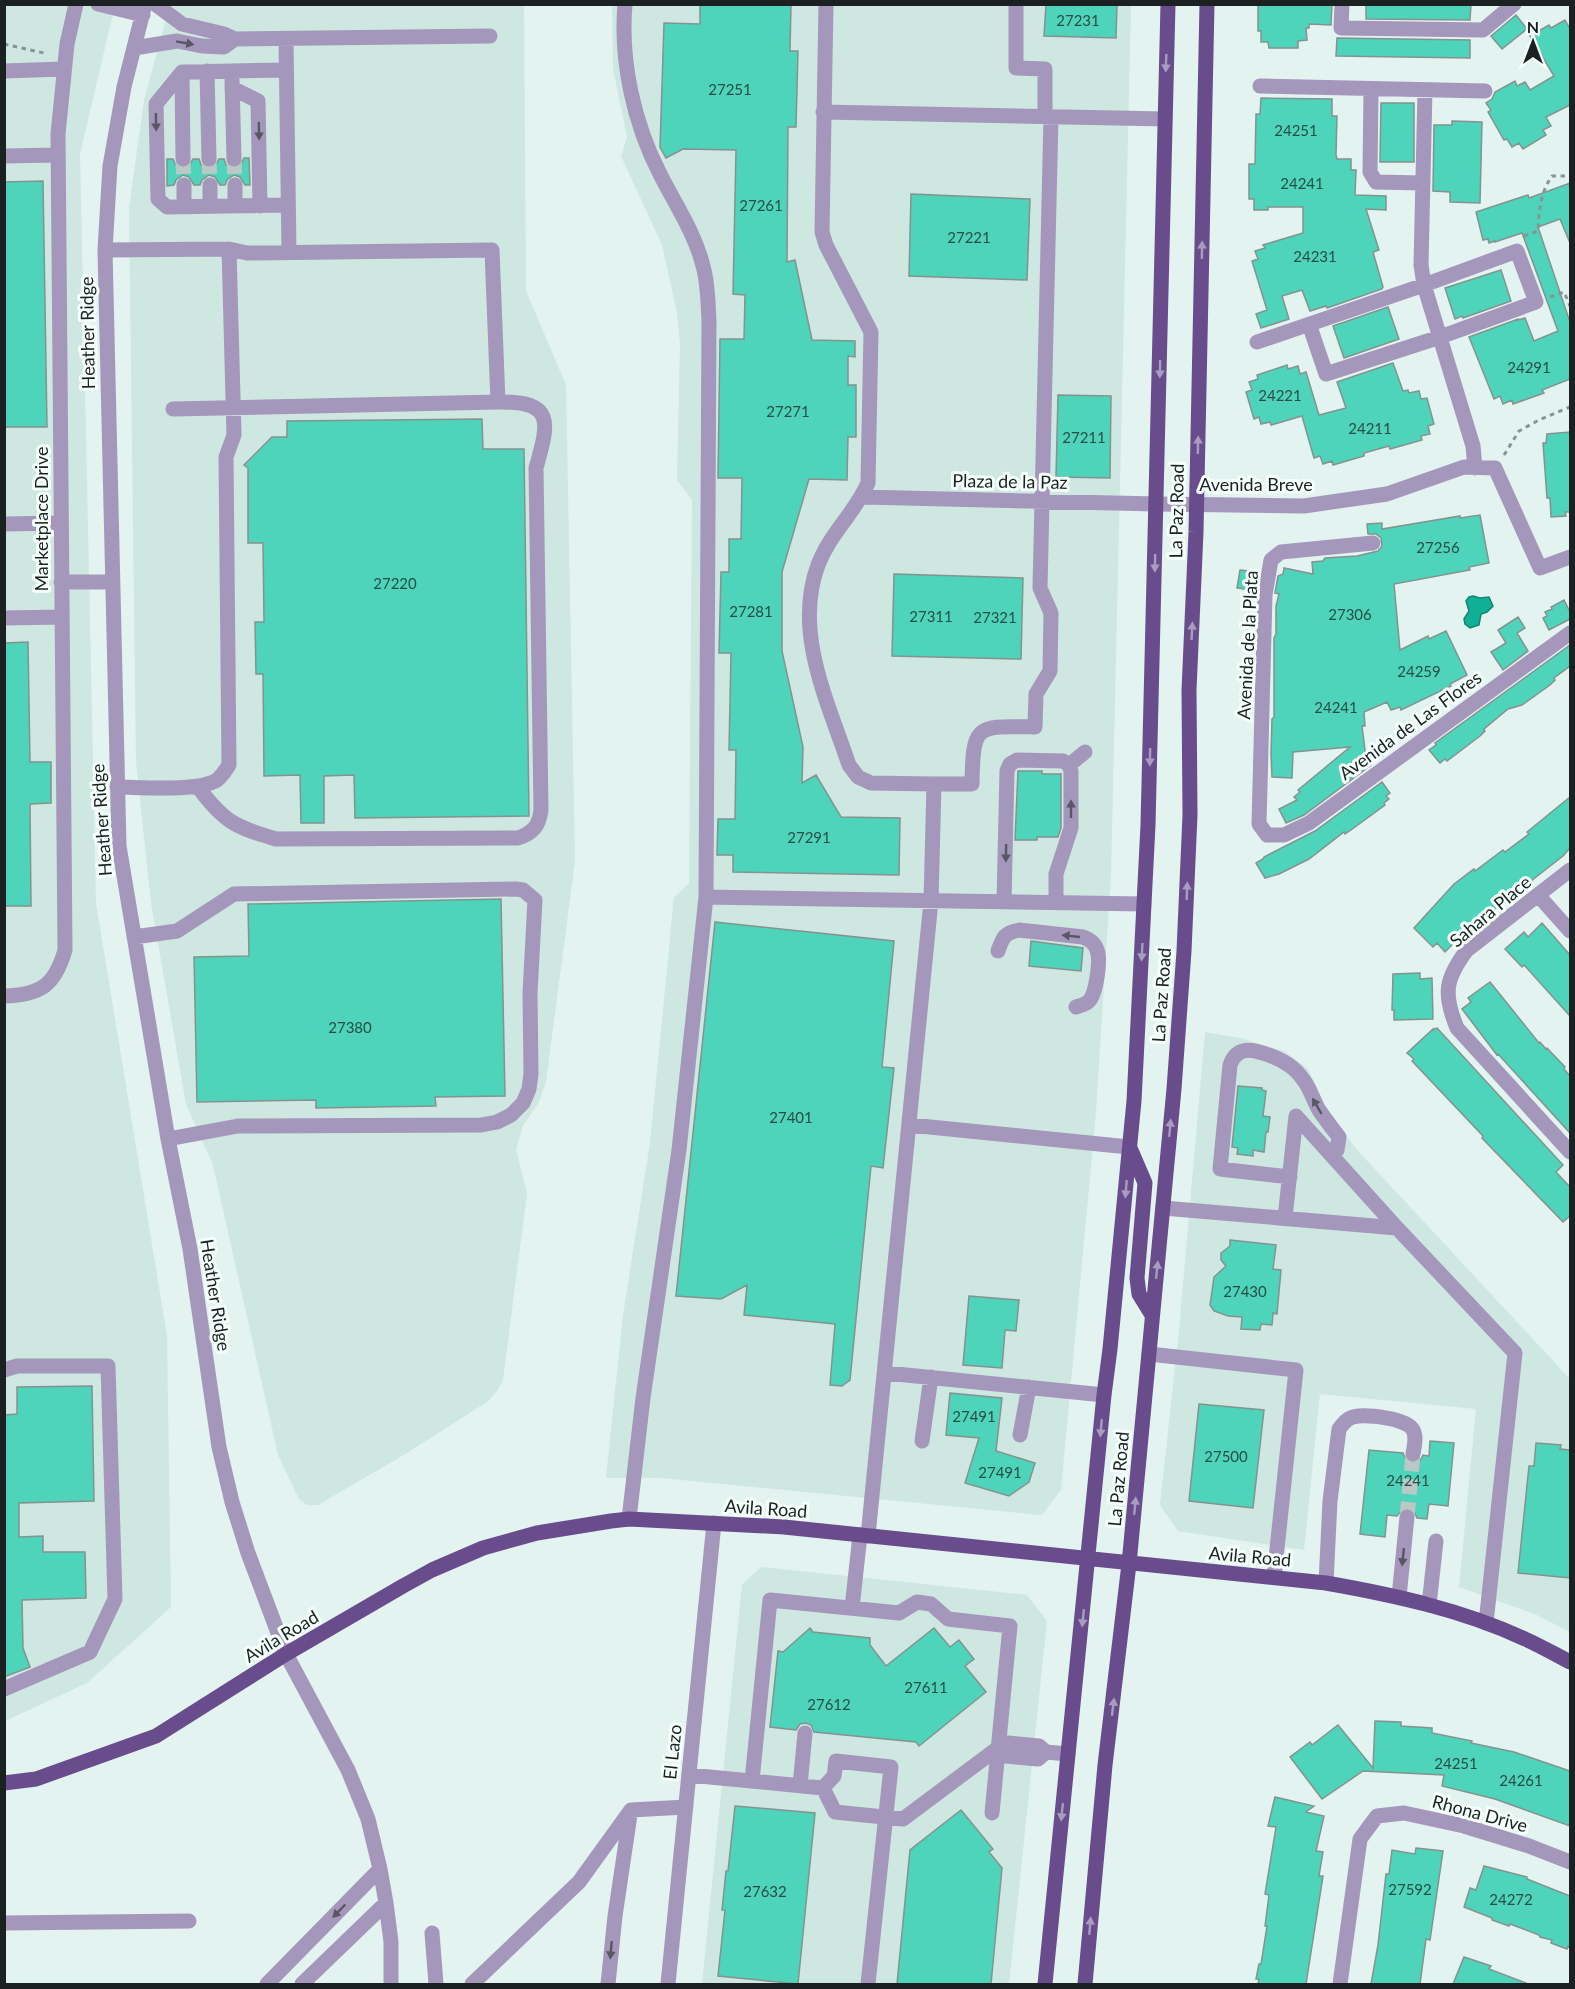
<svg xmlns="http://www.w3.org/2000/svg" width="1575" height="1989" font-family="Lato,sans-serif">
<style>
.built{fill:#cee7e0}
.water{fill:#10b097;stroke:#138573;stroke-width:1.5}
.building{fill:#4dd4ba;stroke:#84938f;stroke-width:1.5}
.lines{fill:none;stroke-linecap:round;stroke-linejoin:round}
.minor-tunnel{stroke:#bbc9c6;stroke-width:15;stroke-dasharray:15 8;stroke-linecap:butt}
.path{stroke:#899592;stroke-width:3;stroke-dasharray:4.5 4.5;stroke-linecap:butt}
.minor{stroke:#a597bb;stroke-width:15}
.major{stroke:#694c8c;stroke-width:15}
.oneway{fill:#595666}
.oneway2{fill:#a89dbe}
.labels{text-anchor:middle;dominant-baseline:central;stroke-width:6;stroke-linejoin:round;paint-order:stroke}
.number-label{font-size:15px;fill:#284e46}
.street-label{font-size:18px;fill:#1b2120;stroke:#f5fffc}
</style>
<rect width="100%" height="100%" fill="#e3f3ef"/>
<path class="built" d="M4,5H115L80,154L96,903L167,1336L171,1607L87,1683L5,1721Z
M170,5H524L526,291L566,385L575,861L546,1082L539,1102L523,1126L516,1149L527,1193L503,1380L497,1391L487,1402L402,1456L318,1505H307L299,1499L278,1455L213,1165L186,1104L151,903L136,762L129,208L144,100Z
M612,5H1131L1111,874L1096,1112L1061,1490L1042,1515L661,1478H606L623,1315L650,1143L674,897L689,884L692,500L677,480L680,344L677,313L662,245L621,156L627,137L613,69Z
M1205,1032L1241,1038L1286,1052L1308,1069L1329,1114L1358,1151L1570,1379V1632L1537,1615L1459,1587L1476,1409L1320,1394L1304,1550L1178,1531L1160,1505L1179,1330Z
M761,1567L1027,1595L1047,1621L1009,1984H702L742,1585Z"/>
<path class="water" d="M1473,596L1480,598L1489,597L1493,606L1487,612L1481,614L1479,625L1470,628L1465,624L1464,619L1469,611L1466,601L1469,597Z"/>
<path class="building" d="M700,4H791L790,51H798L796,127H788L787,262L795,260L812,340L855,341V357L848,356V385H856V437H848L847,480L809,479L782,572V651L803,747L802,783L816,775L841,817L900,818L899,875L733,872V855H717L718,819H735L736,750H729L731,653H719L721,572H729V539H741L742,478H718L720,339H744L745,295L733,294L736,150L683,149L666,158L660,147L664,23L700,24Z
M1046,4H1117L1116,38L1044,36Z
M1258,4H1332L1331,25L1309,24V28H1306L1307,40L1298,41V48H1269L1268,42H1261V31H1258Z
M1366,4H1471L1470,20L1366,19Z
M1516,15L1527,29L1502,49L1491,36Z
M1565,20L1570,29V105L1546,117L1551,126L1543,130L1546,135L1523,149L1519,143L1512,147L1507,139L1504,140L1488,112L1491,110L1486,103L1492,99L1495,92L1515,81L1517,86L1525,82L1530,90L1554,76L1530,36L1549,25L1551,28Z
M1337,38L1470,40V58L1336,56Z
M1261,98L1332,99V116H1337L1336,155L1337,159H1351V170H1356L1355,195L1386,196V210L1366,209L1379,250L1373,252L1383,287L1382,289L1327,308L1326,306L1310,311L1302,290L1282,296L1289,319L1261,328L1256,314L1267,310L1252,261L1258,259L1255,251L1265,248L1263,245L1303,233V207H1268V210H1254V199H1249V164H1255L1256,114H1260Z
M1381,103H1414V162H1380Z
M1452,121L1482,122L1480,203L1450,202V192L1433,191L1434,125H1452Z
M244,158H249L250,185H245L240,177L234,175L227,180L225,185H220L215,177L209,175L202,180L200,185H194L189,177L183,175L176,180L174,185L167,186V159H173L175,164L183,169L188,167L193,159H199L201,165L209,169L215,167L219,159H224L226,165L234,169L240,167Z
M43,181L47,427H4V182Z
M1570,183V243L1560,219L1538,227L1570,322V379L1542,390L1544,393L1513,404L1512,400L1503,404L1500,396L1494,399L1469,337L1518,319V320L1525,318L1534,341L1558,331L1522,233L1495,242V241L1489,243L1488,239L1483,240L1476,212L1528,195L1529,198Z
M911,194L1030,199L1027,280L909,276Z
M1501,270L1511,301L1463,318L1462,316L1455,319L1445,288Z
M1388,307L1399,339L1344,358L1333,326Z
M1393,363L1403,391L1408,390L1409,393L1419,391L1421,399L1427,398L1434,424L1428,426L1430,434L1421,436L1422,440L1390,449L1389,446L1364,453V456L1333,465L1332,461L1323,464L1320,456L1314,458L1302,416L1271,425L1270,422L1261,424L1259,417L1254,419L1246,392L1252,390L1249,382L1258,379L1257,375L1287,365L1288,369L1298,366L1300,374L1306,372L1319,415L1346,408L1337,382Z
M1058,395L1111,396L1110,478L1056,477Z
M482,419L483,449H524L529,816L355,818L354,775L324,776V823H301L300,775L264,776L263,674H256L255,622H264L263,543H248V468L244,465L272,437H287V421Z
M1570,432V512H1565L1566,516L1551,517L1550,498H1547L1543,443H1546L1547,434Z
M1480,515L1489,563L1469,567L1470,570L1394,584L1400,650L1428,636L1429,639L1446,631L1467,675L1450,684L1451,686L1401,710L1400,707L1391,710L1387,702L1364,712L1365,726H1362L1366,758L1371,765L1304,815L1286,823L1279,809L1297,800L1294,797L1300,792L1298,790L1350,747L1293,752L1292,778L1272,777L1271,754L1272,719L1274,717V638L1276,634V606L1279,594L1275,593L1278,576L1283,574L1284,568L1313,574L1312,562L1323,561L1325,558L1357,556L1378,551L1382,546L1381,538L1376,534H1368L1367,524L1382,523V529L1460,516V518Z
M1240,570L1256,572L1255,576H1258L1256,591L1237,588Z
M894,574L1023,578L1021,659L892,656Z
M1564,600L1570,612V619L1549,630L1543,618L1547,616L1545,612L1552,609L1551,607Z
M1518,617L1525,628L1517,633L1528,651L1503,670L1491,652L1506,643L1498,630Z
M28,642L30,762H51V803L30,804L31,906H4V643Z
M1570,645V666L1554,678L1555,680L1550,685L1522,705L1508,709L1484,729L1485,731L1480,736L1447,761L1445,759L1440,763L1429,750L1436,745L1435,743Z
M1018,771H1042V774H1061V828L1058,837H1037V840H1015Z
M1382,782L1390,793L1386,796L1389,799L1384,803L1385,805L1351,830L1345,834L1344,832L1309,859L1279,874L1265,878L1256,863L1263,859L1264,857L1315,831Z
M1570,797V848L1563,856L1486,916L1484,913L1445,952L1437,943L1433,947L1414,928L1454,884L1474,869L1475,871L1503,850L1505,852L1529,834L1527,832Z
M501,899L505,1096L435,1097L436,1106L316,1108V1100L197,1102L194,957L249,956L248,904Z
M715,922L894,941L882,1067L894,1068L883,1168L871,1166L850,1380L842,1386L830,1385L835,1324L744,1315L747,1285L721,1299L676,1296Z
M1542,923L1570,955V1016L1524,965L1522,967L1505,949L1524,932L1528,937Z
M1031,941L1083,948L1081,971L1029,966Z
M1420,973V979L1432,978L1433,1019L1394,1020V1010H1392L1393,974Z
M1490,982L1539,1043L1540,1042L1546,1049L1547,1048L1565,1067L1564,1069L1570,1076V1133L1498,1054L1497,1055L1462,1009L1471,1002L1468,998Z
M1437,1028L1563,1165L1556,1172L1570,1187V1216L1563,1222L1482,1138L1483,1136L1412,1061L1414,1059L1407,1053L1433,1029V1030Z
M1238,1086L1262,1088V1090L1266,1091L1263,1116L1270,1117L1268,1132H1266L1264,1152L1253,1150V1156L1237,1154L1238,1148L1232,1147Z
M1230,1240L1276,1245L1273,1269L1281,1270L1277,1314L1273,1313L1272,1325L1261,1324L1260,1330L1241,1329L1242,1317L1228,1316L1214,1311L1210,1305L1214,1277L1226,1266L1221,1260V1253L1230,1246Z
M969,1296L1019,1300L1016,1331L1005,1330L1002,1368L963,1365Z
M92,1386L94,1501L19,1503V1537L43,1536V1552H85L86,1598L22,1600L23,1648L30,1667L4,1677V1415L17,1414V1387Z
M950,1393L1002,1398L996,1451L1035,1463L1029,1482L1009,1496L965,1483L979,1438L946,1435Z
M1199,1404L1264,1410L1253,1508L1189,1501Z
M1430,1441L1454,1443L1448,1506L1429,1504L1427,1519L1417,1518L1413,1509L1404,1508L1397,1516L1387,1515L1385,1537L1360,1534L1369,1450L1403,1453L1407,1462L1416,1463L1420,1461L1423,1455L1429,1456Z
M1536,1443L1561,1445L1560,1449L1570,1450V1578L1518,1573L1529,1466H1534Z
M810,1628L813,1632L870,1638V1645L886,1666L934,1628L950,1647L959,1640L974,1659L965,1666L986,1692L919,1746L916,1742L814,1732L811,1725L806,1723L800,1724L796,1730L770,1727L778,1651L783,1652Z
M1375,1721L1401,1722V1726L1432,1728V1733L1472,1741L1471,1743L1514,1752L1570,1771V1826L1495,1799L1442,1786L1444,1775L1363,1771L1322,1799L1290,1757L1310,1742L1312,1745L1338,1725L1373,1768Z
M1275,1797L1314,1806L1306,1812L1324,1816L1316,1851L1323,1852L1319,1876H1323L1306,1984H1258L1259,1979H1256L1259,1964H1261L1267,1926H1265L1269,1895L1265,1894L1276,1827L1268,1826Z
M735,1806L815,1813L798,1984L718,1976L725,1910H722L726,1871H728Z
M961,1810L993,1849L989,1852L1002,1868L991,1984H897L910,1850Z
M1416,1848L1443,1851L1430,1940L1426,1939L1420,1984H1371L1378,1945L1386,1874H1389L1392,1850L1415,1854Z
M1484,1866L1527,1877V1879L1570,1896V1947L1568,1946L1567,1949L1551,1943L1552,1940L1540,1937L1539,1935L1510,1924L1509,1926L1492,1920V1918L1464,1907L1470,1888L1476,1890Z
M1464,1957L1491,1966L1489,1969L1526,1983V1984H1453Z"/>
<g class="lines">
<path class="minor-tunnel" d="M183,159L184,185
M209,159L210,185
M234,159L235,185
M1407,1517L1413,1454"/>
<path class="path" d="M4,44L44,53
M1524,236L1538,231C1539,212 1540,193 1552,176H1570
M1550,297L1564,292L1570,306
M1504,455L1519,431L1539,420L1570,407"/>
<path class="minor" d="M98,4L143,15
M145,4L124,87L110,166L105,250L119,846L168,1139L190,1249L219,1447L232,1502L248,1553L286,1654L348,1770L368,1819L380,1869L386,1903L391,1942V1984
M155,4L182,24L224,34L235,39L490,36
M625,4C620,61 634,124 660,174C675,204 695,233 703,266C708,283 708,303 709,321L706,897L679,1150L643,1398L629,1519
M826,4L822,232L826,245L871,332L868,483C855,513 830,533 818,565C793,632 828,702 849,765L858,777L871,783L934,784L931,901L868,1536
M1016,4V68L1045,69V117
M1342,4L1341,28L1483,30L1514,4
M286,39L289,252
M134,48L177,41L202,46L224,47L235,39
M286,70L182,72L156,104L158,199L167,207L288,205
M4,71L64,69
M207,71L209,159
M182,72L183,159
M232,80L234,159
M1260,86L1485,91
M232,88L258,101L260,206
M1371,89L1370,172L1376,182L1423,183
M1425,90L1421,265L1424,285L1473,446L1475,468
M823,112L1165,119
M4,156L58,155
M184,185V207
M210,185V206
M235,185V206
M105,250L229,249L247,253L492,250L498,402C555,401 549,422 536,468L541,810C539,826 533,833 518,838L276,839C235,827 224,822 198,787
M1257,342L1424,285L1517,251L1536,302L1440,337L1326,374L1309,324
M173,409L498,402
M862,497L1157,504L1304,506L1387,494L1464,467L1495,468L1540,568L1570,557
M4,524L61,523
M1373,543L1281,552L1271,560L1265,595L1259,824L1267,835H1284L1309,823L1570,633
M61,582H112
M4,618L62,617
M1069,765L1085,752
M934,784H972C973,723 976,726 1035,727L1036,694L1050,671L1051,613L1040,588L1051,117
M117,787C139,787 199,792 217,780C222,776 225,771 229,765L226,457L234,435L229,249
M1570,870L1467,950C1445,979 1443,994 1457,1028L1570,1152
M1538,895L1570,931
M706,897L1144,904
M1004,902L1007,771L1010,764L1017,760L1063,761L1069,765L1071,771V828L1056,874V903
M134,937L177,931L234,894L516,889L523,890L535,900L530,993L531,1074L529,1089L523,1103L511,1115L497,1122L481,1125L238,1126L168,1139
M998,951C1003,937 1004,933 1019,930L1083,937C1090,940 1094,942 1097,950C1101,960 1096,994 1089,1001C1085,1005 1081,1005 1076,1007
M4,996C41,995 55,985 65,950L58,134L67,44L76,4
M910,1125L1129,1147
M1290,1177L1220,1169L1230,1065C1234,1053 1243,1048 1255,1051C1272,1055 1291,1062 1302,1078C1310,1087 1313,1100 1319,1110C1325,1119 1332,1128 1339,1137L1337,1150L1331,1155
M1163,1208L1397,1228L1515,1353L1486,1623
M1285,1218L1296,1116L1397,1228
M1149,1354L1296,1370L1274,1577
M4,1370L17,1366H108L115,1599L90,1652L4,1689
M886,1373L1104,1395
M1020,1435L1029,1387
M922,1441L931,1377
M1326,1583L1330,1501L1339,1429C1343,1424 1346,1419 1353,1417C1366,1414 1407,1418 1413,1430C1417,1437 1414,1447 1413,1454
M1399,1597L1407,1517
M1429,1605L1436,1541
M852,1608L860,1535
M1002,1748L1006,1756L1038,1759L1046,1752
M689,1775L823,1788L835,1812L903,1819L998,1748H1002L1008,1743L1039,1746L1046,1752L1068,1754
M752,1781L770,1600L899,1613L917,1602L931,1604L948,1619L1010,1626L992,1813
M800,1786L805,1733
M823,1788L834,1776L836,1761L891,1767L868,1984
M4,1923L189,1921
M432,1933L436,1984
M267,1984L380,1869
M302,1984L386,1903
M472,1984L579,1882L631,1810L686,1807
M608,1984L615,1916L630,1815
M668,1984L714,1523
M1340,1984L1360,1839L1377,1816L1404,1813L1464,1826L1529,1846L1570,1862"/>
<path class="major" d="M1130,1148L1145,1183L1137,1278L1139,1294L1152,1315
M4,1783L36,1779L156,1736L286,1654L403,1586L432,1570L483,1548L537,1533L611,1521L629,1519L784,1527L1326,1583C1394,1595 1463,1610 1525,1639C1541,1646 1556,1655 1570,1662
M1045,1984L1104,1395L1110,1349L1134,1101L1148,825L1168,4
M1085,1984L1105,1765L1129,1564L1174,1089L1184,951L1190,815L1189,690L1196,532L1207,4"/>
</g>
<defs><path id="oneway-solid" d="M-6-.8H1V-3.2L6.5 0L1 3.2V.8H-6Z" transform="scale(1.5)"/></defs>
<g class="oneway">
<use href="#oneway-solid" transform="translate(185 43) rotate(10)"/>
<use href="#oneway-solid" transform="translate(156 122) rotate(89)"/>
<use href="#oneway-solid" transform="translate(259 131) rotate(89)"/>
<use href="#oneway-solid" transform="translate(1071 809) rotate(-90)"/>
<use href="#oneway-solid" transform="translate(1006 853) rotate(91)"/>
<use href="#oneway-solid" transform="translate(1071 936) rotate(-174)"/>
<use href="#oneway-solid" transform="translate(1317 1106) rotate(-120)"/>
<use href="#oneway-solid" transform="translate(1403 1557) rotate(96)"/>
<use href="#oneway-solid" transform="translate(339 1911) rotate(134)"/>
<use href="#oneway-solid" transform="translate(611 1950) rotate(95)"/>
</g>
<g class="oneway2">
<use href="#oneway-solid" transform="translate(1166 63) rotate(92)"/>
<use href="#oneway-solid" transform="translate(1202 250) rotate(-89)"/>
<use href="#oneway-solid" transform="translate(1160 369) rotate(91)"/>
<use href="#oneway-solid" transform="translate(1198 445) rotate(-89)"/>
<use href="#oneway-solid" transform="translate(1155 563) rotate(91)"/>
<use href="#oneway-solid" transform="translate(1192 631) rotate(-87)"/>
<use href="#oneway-solid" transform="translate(1150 757) rotate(91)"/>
<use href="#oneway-solid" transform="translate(1187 891) rotate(-88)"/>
<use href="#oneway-solid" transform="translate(1142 952) rotate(93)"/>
<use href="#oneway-solid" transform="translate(1170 1128) rotate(-85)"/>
<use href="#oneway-solid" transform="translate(1126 1189) rotate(95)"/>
<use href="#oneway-solid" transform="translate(1157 1270) rotate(-84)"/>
<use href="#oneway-solid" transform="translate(1101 1428) rotate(95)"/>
<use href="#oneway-solid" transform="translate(1135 1506) rotate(-85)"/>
<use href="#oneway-solid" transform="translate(1083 1618) rotate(96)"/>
<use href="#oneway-solid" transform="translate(1113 1707) rotate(-83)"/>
<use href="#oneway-solid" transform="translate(1062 1812) rotate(96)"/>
<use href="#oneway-solid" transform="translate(1090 1926) rotate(-85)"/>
</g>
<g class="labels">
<g class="number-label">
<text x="1078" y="20">27231</text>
<text x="730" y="89">27251</text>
<text x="1296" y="130">24251</text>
<text x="1302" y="183">24241</text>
<text x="761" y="205">27261</text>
<text x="969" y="237">27221</text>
<text x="1315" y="256">24231</text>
<text x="1529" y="367">24291</text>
<text x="1280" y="395">24221</text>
<text x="788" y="411">27271</text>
<text x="1370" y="428">24211</text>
<text x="1084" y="437">27211</text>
<text x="1438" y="547">27256</text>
<text x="395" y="583">27220</text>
<text x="751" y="611">27281</text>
<text x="1350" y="614">27306</text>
<text x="931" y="616">27311</text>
<text x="995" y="617">27321</text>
<text x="1419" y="671">24259</text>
<text x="1336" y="707">24241</text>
<text x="809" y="837">27291</text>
<text x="350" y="1027">27380</text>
<text x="791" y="1117">27401</text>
<text x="1245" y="1291">27430</text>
<text x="974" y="1416">27491</text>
<text x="1226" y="1456">27500</text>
<text x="1000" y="1472">27491</text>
<text x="1408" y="1480">24241</text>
<text x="926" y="1687">27611</text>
<text x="829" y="1704">27612</text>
<text x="1456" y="1763">24251</text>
<text x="1521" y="1780">24261</text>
<text x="1410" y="1889">27592</text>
<text x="765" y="1891">27632</text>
<text x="1511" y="1899">24272</text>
</g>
<g class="street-label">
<text transform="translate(87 333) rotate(-91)">Heather Ridge</text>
<text transform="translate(1010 481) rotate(1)">Plaza de la Paz</text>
<text x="1256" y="484">Avenida Breve</text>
<text transform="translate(1176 511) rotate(-89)">La Paz Road</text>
<text transform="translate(41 519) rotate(-90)">Marketplace Drive</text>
<text transform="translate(1247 645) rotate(-87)">Avenida de la Plata</text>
<text transform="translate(1410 725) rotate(-36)">Avenida de Las Flores</text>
<text transform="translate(101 820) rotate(-94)">Heather Ridge</text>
<text transform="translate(1490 911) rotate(-40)">Sahara Place</text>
<text transform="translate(1161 995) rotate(-86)">La Paz Road</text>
<text transform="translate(216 1295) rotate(81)">Heather Ridge</text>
<text transform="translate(1118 1479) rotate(-85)">La Paz Road</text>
<text transform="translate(766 1508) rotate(4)">Avila Road</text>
<text transform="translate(1250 1556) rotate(5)">Avila Road</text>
<text transform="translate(281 1636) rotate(-31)">Avila Road</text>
<text transform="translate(672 1752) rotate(-84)">El Lazo</text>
<text transform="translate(1480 1813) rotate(15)">Rhona Drive</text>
</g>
</g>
<rect width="1575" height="1989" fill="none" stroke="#1b2120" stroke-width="12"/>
<g transform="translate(1533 42)" stroke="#f5fffc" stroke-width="4.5" paint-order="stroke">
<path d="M0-4.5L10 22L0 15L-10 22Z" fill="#1b2120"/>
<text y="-9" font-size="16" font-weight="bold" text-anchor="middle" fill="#1b2120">N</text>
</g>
</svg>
